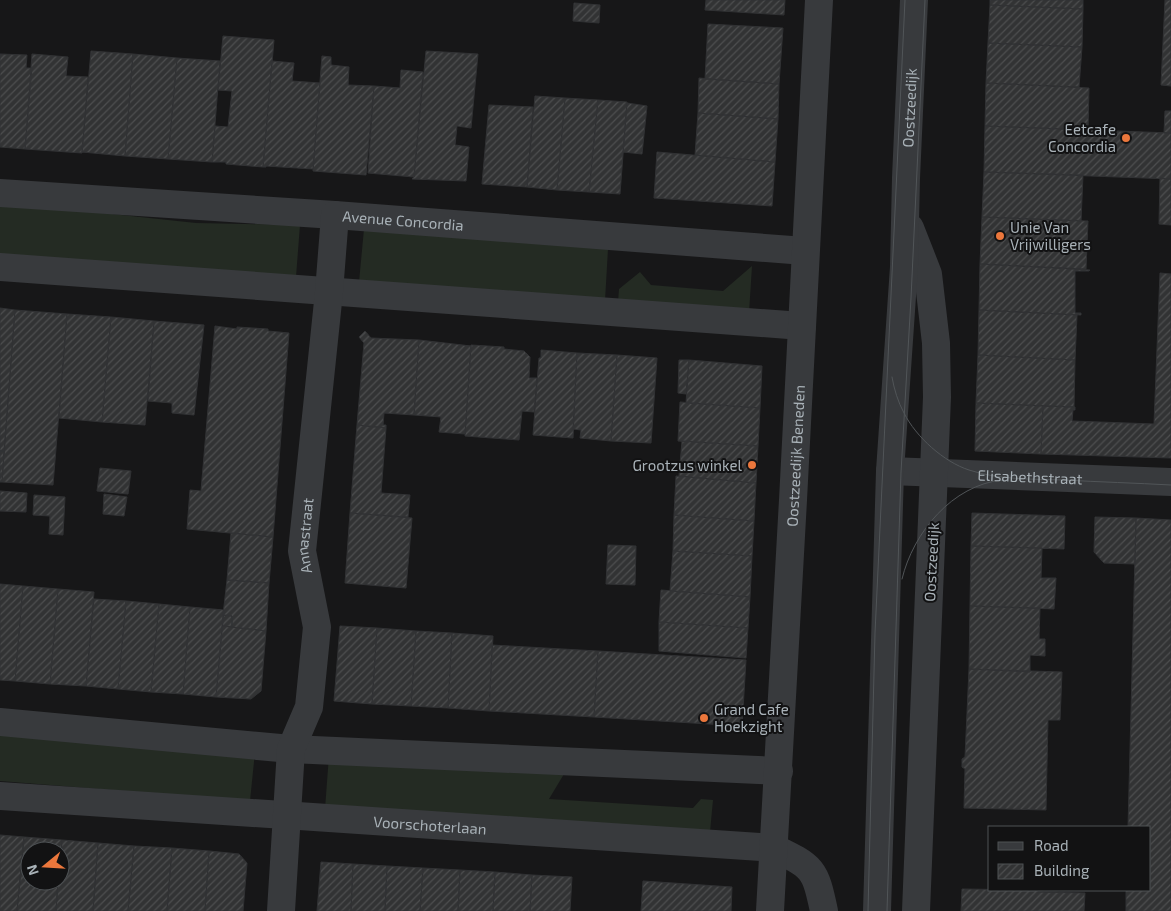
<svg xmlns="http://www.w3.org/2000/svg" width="1171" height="911" font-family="'Exo 2',sans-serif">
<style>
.grass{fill:#242b23}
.building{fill:url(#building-hatch);stroke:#313234}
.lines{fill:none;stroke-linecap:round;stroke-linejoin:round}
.minor{stroke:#383a3d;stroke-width:28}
.tertiary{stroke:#383a3d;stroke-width:28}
.tram{stroke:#515558;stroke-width:1}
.poi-dot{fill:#eb773c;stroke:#121213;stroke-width:2}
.labels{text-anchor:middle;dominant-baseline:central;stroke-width:4;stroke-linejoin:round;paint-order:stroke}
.street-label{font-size:15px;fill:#a9b2b8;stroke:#121213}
.poi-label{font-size:15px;fill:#a9b2b8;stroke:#121213;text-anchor:end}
</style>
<defs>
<pattern id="building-hatch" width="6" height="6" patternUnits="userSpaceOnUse" patternTransform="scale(1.25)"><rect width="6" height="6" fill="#323334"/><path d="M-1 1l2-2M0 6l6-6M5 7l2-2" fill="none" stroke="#4d4e4f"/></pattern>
</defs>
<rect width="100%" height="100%" fill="#171718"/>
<path class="grass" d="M0,202L196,223L300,225L296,277L0,255Z
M364,229L608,249L605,301L359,282Z
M752,266L749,313L618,302L619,289L640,272L651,285L723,291Z
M0,732L255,752L250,801L0,781Z
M329,755L567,769L549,799L693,808L701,799L713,800L710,832L325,809Z"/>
<path class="building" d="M706,0H785L784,15L705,10Z
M990,0H1083V9L990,5Z
M1165,0H1171V86L1161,85Z
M574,3L600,5L599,23L573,21Z
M990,5L1083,9L1082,47L988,43Z
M708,24L783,28L779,84L705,79Z
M223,36L274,40L263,167L226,164V162H212L215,126L228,127L232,91L218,90Z
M988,43L1082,47L1079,87L986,83Z
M91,51L133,54L125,156L82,152Z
M426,51L478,54L471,128L457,126L455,145L469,147L466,181L412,179L414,177Z
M0,54L27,55L26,68H32L25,149L0,147Z
M32,54L68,57L66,76L88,77L82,153L25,149Z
M133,54L177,58L168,159L125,156Z
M322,56L331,57V65L349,67L348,85L374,86L366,175L313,171Z
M177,58L220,61L212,162L168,159Z
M272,61L294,63L292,81L320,83L313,169L266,166V167H263Z
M401,70L423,72L414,177L368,173L374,86L400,88Z
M699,78L779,84L778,119L698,113Z
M986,83L1089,88L1088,130L985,126Z
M535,96L565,98L557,190L527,187Z
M565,98L598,100L589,192L557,190Z
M598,100L627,102L620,194L589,192Z
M627,103L647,106L642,154L623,152Z
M489,105L533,107L527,187L482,184Z
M1165,111H1171V133H1164Z
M698,113L778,119L775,162L695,155Z
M985,126L1171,133V179L984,172Z
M657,152L775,162L772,206L654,198Z
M984,172L1083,175L1081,221L982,217Z
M1160,178L1171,179V225L1159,224Z
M982,217L1088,221L1086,269L980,264Z
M980,264L1090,270L1089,271H1075V313H1081V315L979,310Z
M1160,273L1171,274V458L1041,454L1043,406L1075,407V410H1073L1072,421L1154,424Z
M0,308L15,310L4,451H0Z
M15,310L67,314L53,485L2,482Z
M979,310L1077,315L1075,360L978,355Z
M67,314L111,317L102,422L59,418Z
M111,317L154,321L145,425L102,422Z
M154,321L204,325L194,415L172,413V403L148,401Z
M215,326L237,329V327L268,329V331L289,333L273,537L187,529L190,490L201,491Z
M365,331L371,338L419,340L414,415L384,413L383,425H386V428L357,425L364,343L359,337Z
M419,340L471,346L465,434L439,432L441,417L414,415Z
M471,345L504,347V349L524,351L530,357L529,378H537L534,412L522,411L519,440L465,436Z
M541,350L577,353L573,438L533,435L539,358H541Z
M577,353L617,355L611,441L580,438L581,430L573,429Z
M617,355L657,358L651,443L611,441Z
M978,355L1075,360L1074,407L976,403Z
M679,360H689L686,394L678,393Z
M689,360L762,366L760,408L686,403Z
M680,402L760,408L758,446L678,441Z
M976,403L1043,406L1041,454L975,451Z
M357,425L386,428L381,493L410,495L408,517L350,513Z
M682,441L758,446L756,483L679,476Z
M0,451H4L2,482H0Z
M100,468L131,471L128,494L97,491Z
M676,476L756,483L754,521L674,515Z
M0,491L27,493L26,512L0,511Z
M104,494L127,497L124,516L103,514Z
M34,495L65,497L63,535L49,534L50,516L33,515Z
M350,513L412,518L406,588L345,583Z
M972,513L1065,516L1064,549L971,546Z
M674,515L754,521L752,556L673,551Z
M1095,517L1136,518L1135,564L1104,563L1094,552Z
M1136,518L1171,520V911H1126V890H1150V827H1128Z
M231,533L273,537L269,583L227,580Z
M608,545L636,546L635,585L606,584Z
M971,546L1042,548L1041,578H1056L1054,609L970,606Z
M673,551L752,556L750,597L670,591Z
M227,580L269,583L266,631L232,627V616L223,615Z
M0,584L23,586L15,681L0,680Z
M23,586L58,589L50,684L15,681Z
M58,589L94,592L86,686L50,684Z
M661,590L750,597L748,628L659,622Z
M94,599L126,601L118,689L86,686Z
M126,601L159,604L151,692L118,689Z
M159,604L190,607L183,694L151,692Z
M970,606L1040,608L1039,639H1045V656L1030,655V672L969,669Z
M190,607L224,610L216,697L183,694Z
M223,615L232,616V627L222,626Z
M659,622L748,628L746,658L659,651Z
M222,626L266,631L261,691L251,699L216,697Z
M340,626L377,628L372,704L334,701Z
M377,628L416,631L411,706L372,704Z
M416,631L452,633L448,708L411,706Z
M452,633L493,636L489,711L448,708Z
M492,645L598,651L594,717L489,711Z
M598,651L746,660L742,726L594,717Z
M969,669L1062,672L1060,720H1048L1046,810L964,808L965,769L962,767V759L965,757Z
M0,835L24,837L17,911H0Z
M24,837L62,840L60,859V851H30V881H58L56,911H17Z
M62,840L98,843L93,911H56L58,881H60Z
M98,843L134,846L128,911H93Z
M134,846L172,848L167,911H128Z
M172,848L209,851L205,911H167Z
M209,851L239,854L247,863L243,911H205Z
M321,862L353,864L351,911H317Z
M353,864L387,866L385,911H351Z
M387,866L423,868L420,911H385Z
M423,868L460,870L458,911H420Z
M460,870L495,872L493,911H458Z
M495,872L532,875L530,911H493Z
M532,875L572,877L570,911H530Z
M643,881L732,887L731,911H641Z
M962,889L1038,890L1037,892L1085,893L1084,911H961Z"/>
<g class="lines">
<g class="minor">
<path id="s1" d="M0,193L335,215L805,251"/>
<path d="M0,267L802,326"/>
<path id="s2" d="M890,471L1171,482"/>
<path d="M0,722L291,749L779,771"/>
<path id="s3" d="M0,796L774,848C813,867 815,868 824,911"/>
<path id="s4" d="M281,911L291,749L309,707L317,627L302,551L329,292L335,215"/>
<path id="s5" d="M770,911L793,500L819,0"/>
</g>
<g class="tertiary">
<path d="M910,228L928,274L936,343L937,397L916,911"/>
<path id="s6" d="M877,911L890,471L904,267L906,178L914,0"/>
</g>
<path class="tram" d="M892,377C894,389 898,402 904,413C916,437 944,462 969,470C999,480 1033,479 1064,480C1100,482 1135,483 1171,485
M902,579C913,533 952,485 1002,480
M868,911L875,633L905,0
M887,911L901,472L911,298L925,0"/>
</g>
<g class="poi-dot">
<circle cx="1126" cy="138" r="5"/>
<circle cx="1000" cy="236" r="5"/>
<circle cx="752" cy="465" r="5"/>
<circle cx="704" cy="718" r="5"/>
</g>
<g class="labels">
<g class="street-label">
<text stroke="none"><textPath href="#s6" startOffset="804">Oostzeedijk</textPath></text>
<text stroke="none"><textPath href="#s1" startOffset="404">Avenue Concordia</textPath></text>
<text stroke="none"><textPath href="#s5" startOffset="456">Oostzeedijk Beneden</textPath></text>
<text stroke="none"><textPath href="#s2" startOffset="140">Elisabethstraat</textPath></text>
<text stroke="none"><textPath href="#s4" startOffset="381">Annastraat</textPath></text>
<text transform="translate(931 562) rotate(-87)">Oostzeedijk</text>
<text stroke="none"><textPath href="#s3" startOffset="431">Voorschoterlaan</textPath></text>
</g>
<g class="poi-label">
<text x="1116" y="129">Eetcafe<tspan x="1116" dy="17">Concordia</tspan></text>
<text x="1010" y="227" text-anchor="start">Unie Van<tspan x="1010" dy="17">Vrijwilligers</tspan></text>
<text x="742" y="465">Grootzus winkel</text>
<text x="714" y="709" text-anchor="start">Grand Cafe<tspan x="714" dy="17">Hoekzight</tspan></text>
</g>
</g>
<rect x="988" y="826" width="162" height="65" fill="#121213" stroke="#4e5255"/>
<rect x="998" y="842" width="25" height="8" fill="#383a3d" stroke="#4e5255"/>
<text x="1034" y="851" font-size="15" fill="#a9b2b8">Road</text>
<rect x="998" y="864" width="25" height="15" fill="url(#building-hatch)" stroke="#4e5255"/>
<text x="1034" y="876" font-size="15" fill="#a9b2b8">Building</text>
<g transform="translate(45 866) rotate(252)"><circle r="24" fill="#121213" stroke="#4e5255"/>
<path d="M0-4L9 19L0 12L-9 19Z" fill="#eb773c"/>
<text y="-8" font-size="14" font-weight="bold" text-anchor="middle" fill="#a9b2b8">N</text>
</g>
</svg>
